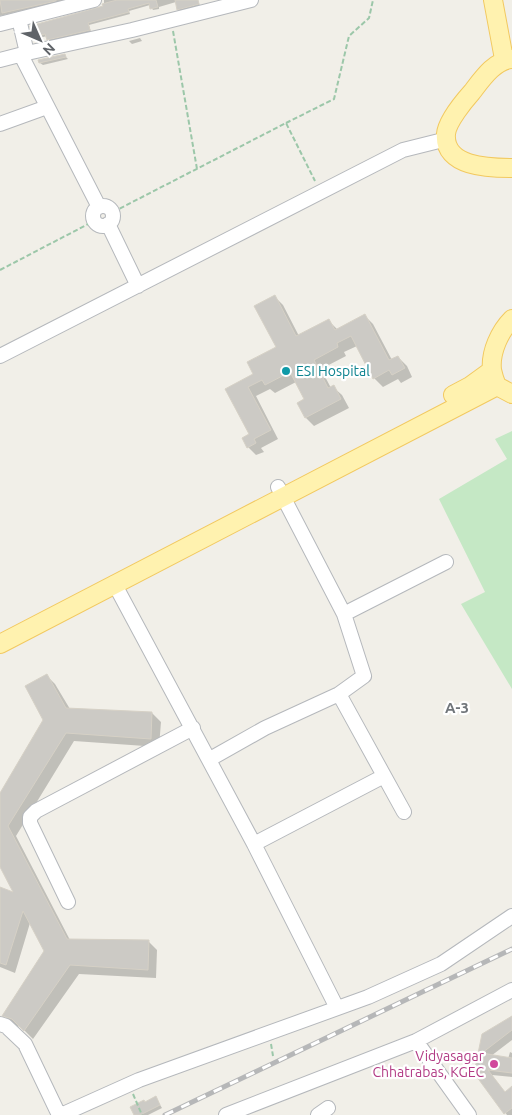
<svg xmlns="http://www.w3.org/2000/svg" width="512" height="1115" font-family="Ubuntu,sans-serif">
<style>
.green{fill:#c5e8c5}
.shadow{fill:#0003}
.building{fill:#cccac5;stroke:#d6d1c6}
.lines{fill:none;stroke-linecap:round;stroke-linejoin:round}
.minor-casing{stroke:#b5b8bc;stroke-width:16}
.major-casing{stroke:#f2c960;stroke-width:20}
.path{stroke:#9cc7a9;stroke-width:2;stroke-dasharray:5 2.5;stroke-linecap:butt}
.minor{stroke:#fff;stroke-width:14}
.major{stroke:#fff2af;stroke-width:18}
.rail-casing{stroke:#b6b7b8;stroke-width:5}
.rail{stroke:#fff;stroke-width:3;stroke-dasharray:9;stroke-linecap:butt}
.culture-dot{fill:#0f9aa8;stroke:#fff;stroke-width:2}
.hotel-dot{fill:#d1479c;stroke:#fff;stroke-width:2}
.labels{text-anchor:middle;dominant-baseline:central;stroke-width:4.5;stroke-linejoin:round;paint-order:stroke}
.culture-label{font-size:14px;fill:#0d838f;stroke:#fff;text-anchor:start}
.hotel-label{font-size:14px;fill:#b23c85;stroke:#fff;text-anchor:end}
.neighbourhood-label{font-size:15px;font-weight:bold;fill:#70757a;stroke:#fff}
</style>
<rect width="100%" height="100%" fill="#f1efe8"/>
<path class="green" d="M512,431V689L461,604L485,592L439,499L507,459L495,439Z"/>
<path class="shadow" d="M0,0H66L0,16Z
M104,0H198L200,6L180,11L176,2L159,7V9L153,10L150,5L129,11L130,14L89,25L91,32L50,41L47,36L36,39L34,37L104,7Z
M140,38L142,41L132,44L129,41Z
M64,55L68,59L43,65L40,63Z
M275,297L283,305L299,336L329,321L338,330L365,316L373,324L392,360L398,357L407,366L412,377L401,383L398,379L383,387L374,378L357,346L344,352L346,356L321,369L331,388L333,387L342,395L349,408L314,426L306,418L298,404L306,400L296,382L275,393L270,389L256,396L278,439L261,448L264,452L256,455L248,447L251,435L227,389L255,374L278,348Z
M47,676L55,684L70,709L152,713L161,722L159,747L74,741L16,836L70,940L149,942L157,950L156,978L79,974L33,1039L22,1028L13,1024L4,1015L45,951L30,923L15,973L0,967V889L15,894L0,864V796L44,720Z
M512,1018V1040L491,1056L508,1059L510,1052L512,1053V1077L492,1075L505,1093L512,1088V1115H507L476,1072L483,1035Z
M156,1098L162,1108L148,1115H136L146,1103Z"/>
<path class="building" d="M0,0H56V1L2,13Z
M117,0H156L158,7L150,9L149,3L128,9L129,12L88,23L90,30L47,40L45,34L33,37L30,26L96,8L103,6L102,4Z
M175,0H198L199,4L177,10Z
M65,54L66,57L39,63L38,60Z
M275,295L296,336L329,319L335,330L365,314L389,360L398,356L405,368L392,375L389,370L373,379L351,336L337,343L338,347L314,360L328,388L334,385L341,399L305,418L297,403L304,399L290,372L265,385L262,380L248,387L271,430L254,439L256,443L247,448L242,438L249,434L225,389L253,374L247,362L276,347L254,306Z
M47,674L66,708L152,712L151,739L66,733L8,826L67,939L149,940L148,970L70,965L24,1031L12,1019L2,1016L44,951L23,911L6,965L0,963V887L13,892L0,867V793L43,720L25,686Z
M512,1016V1030L482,1053L512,1058V1073L488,1070L505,1092L512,1086V1108L504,1114L474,1073L482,1034Z
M156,1096L160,1105L140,1115H134L130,1107L144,1100L145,1102Z"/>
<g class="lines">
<g class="minor-casing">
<path id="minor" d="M0,24L94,0
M0,60L27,53L19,19
M0,124L47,107
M93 216a10 10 0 1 1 20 0a10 10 0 1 1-20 0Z
M99,207L23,59L27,53L132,30L251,0
M108,224L138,286
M0,356L403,150L447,139
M114,583L254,844L337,1008
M344,614L446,562
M339,694L404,812
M210,759L265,728L339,694L364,676L344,614L278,487
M254,844L384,776
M68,902L30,823V817L36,811L193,728
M0,1024L6,1026L25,1044L59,1115
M416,1041L469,1115
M61,1115L139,1080L368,997L441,964L512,916
M226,1115L416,1041L512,990
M318,1115L328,1108"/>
</g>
<g class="major-casing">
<path id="major" d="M493,0L504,59
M512,59C495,60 482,79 472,92C464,101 447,122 446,134C443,167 489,168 512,168
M512,319C500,331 490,352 492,370C493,375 495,381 497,386L512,394
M453,395L470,386L492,370
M0,644L497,386"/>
</g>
<path class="path" d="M173,31L197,169
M286,123L334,99L349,36L369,18L373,0
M113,212L286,123L315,181
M0,270L94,221
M271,1044L273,1056
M133,1094L142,1115"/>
<use href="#minor" class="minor"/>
<use href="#major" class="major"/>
<g class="rail-casing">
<path id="rail" d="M165,1115L512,949"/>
</g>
<use href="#rail" class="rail"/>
</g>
<circle class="culture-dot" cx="286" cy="371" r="5"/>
<circle class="hotel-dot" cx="494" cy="1064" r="5"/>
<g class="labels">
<g class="culture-label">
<text x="296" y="371">ESI Hospital</text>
</g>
<g class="hotel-label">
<text x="484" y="1056">Vidyasagar<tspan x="484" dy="16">Chhatrabas, KGEC</tspan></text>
</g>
<g class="neighbourhood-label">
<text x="457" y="707">A-3</text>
</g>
</g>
<g transform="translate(40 40) rotate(135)" stroke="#ffffff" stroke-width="4" paint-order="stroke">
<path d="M0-4L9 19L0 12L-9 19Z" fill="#5f6368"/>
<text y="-8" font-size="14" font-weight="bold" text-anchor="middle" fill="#5f6368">N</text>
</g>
</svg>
